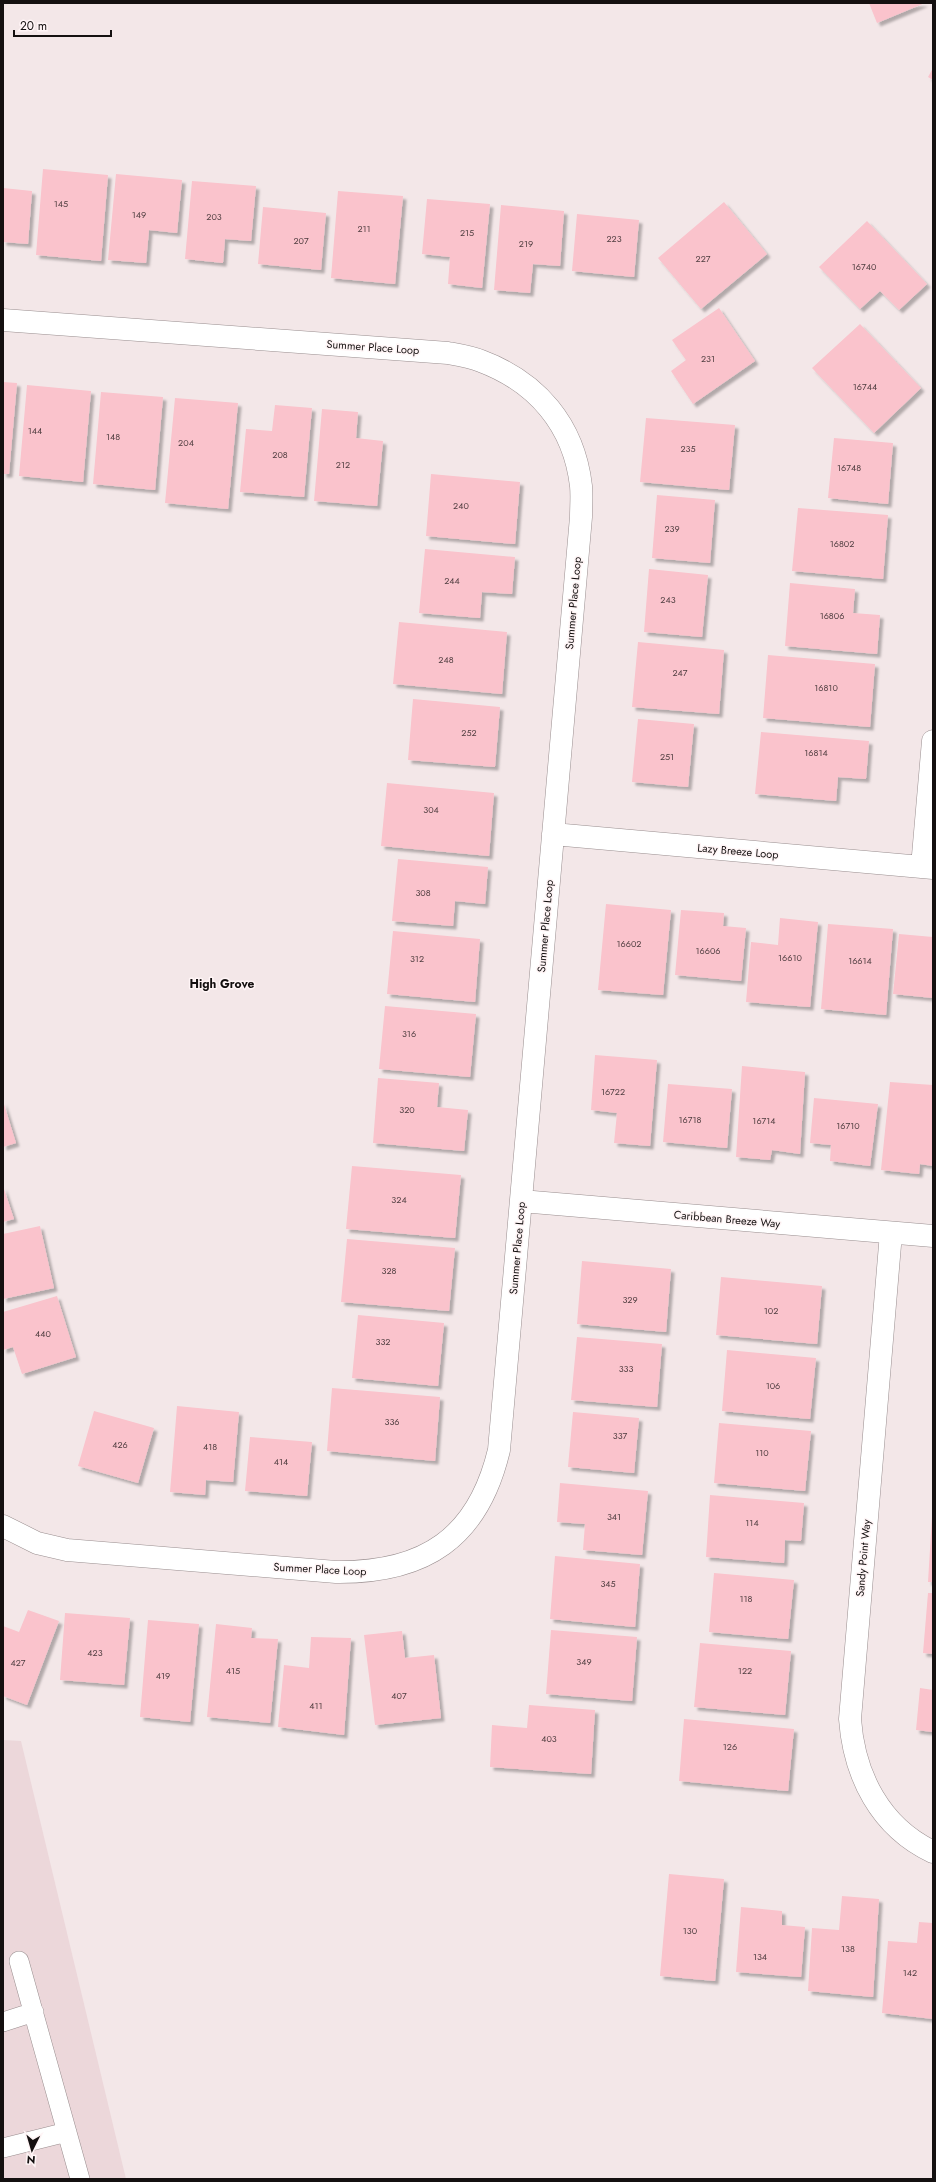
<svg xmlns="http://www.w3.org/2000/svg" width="936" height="2182" font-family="Jost,sans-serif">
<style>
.built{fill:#ecd7da}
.building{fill:#fac3cc;filter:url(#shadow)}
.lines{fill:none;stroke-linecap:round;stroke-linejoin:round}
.service-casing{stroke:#998e8f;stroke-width:20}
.minor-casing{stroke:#998e8f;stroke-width:23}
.service{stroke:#fff;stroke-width:19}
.minor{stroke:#fff;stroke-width:22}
.labels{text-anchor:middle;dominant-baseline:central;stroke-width:3;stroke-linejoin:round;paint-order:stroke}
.number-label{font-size:9px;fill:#4e3d3f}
.street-label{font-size:11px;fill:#141010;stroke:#fff5f6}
.neighbourhood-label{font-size:12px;font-weight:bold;fill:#141010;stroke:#fff5f6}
</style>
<defs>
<filter id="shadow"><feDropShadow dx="3.5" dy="3.5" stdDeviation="1" flood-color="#0004"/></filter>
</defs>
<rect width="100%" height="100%" fill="#f3e7e8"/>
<path class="built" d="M3,1740L21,1741L126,2179H3Z"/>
<path class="building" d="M869,3H925L877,23Z
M933,68V80L928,77Z
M43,169L108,175L101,261L36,255Z
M116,174L182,180L177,233L149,230L146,263L108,260Z
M192,181L256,186L251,241L225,239L223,263L185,259Z
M3,188L32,191L28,244L3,242Z
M338,191L403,196L395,284L331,278Z
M427,199L490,204L482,288L448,284L450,257L422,254Z
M724,202L767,254L701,309L658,258Z
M501,205L564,211L560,266L533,264L530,293L494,290Z
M263,207L326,213L321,270L258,264Z
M577,214L639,220L634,277L572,271Z
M867,221L927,284L899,310L880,291L860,309L819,267Z
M719,308L755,361L693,404L671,371L686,360L672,340Z
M860,324L921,388L874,433L812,368Z
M3,382L17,383L9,474H3Z
M27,385L91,391L83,482L19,476Z
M101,392L163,397L155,490L93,484Z
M175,398L238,403L228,509L165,503Z
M275,405L312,408L304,497L240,492L246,429L272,431Z
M322,409L358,412L356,438L383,441L377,506L314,501Z
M646,418L735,425L729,490L640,482Z
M834,438L893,443L888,504L828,498Z
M431,474L520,482L515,544L426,536Z
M657,495L715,500L710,563L652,558Z
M798,508L888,515L883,579L792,571Z
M425,549L515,557L512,594L482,592L480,618L419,613Z
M649,569L708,575L702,637L644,632Z
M790,583L855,589L853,613L880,615L877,654L785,646Z
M399,622L507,632L502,694L393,684Z
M638,642L724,650L719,714L632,707Z
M768,655L875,664L870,727L763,718Z
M413,699L500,707L495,767L408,760Z
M638,719L694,724L688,787L632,782Z
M761,732L869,741L866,779L838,777L836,801L755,794Z
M387,783L494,793L489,856L381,846Z
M398,859L488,867L485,904L455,901L453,926L392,921Z
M606,904L671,910L663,995L598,990Z
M681,910L724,913L723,926L746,928L741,981L675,975Z
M780,918L818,922L810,1007L746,1002L751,942L778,945Z
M828,924L893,929L886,1015L821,1009Z
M393,931L480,939L475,1002L387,994Z
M899,934L933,937V998L893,994Z
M385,1006L476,1014L470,1077L379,1069Z
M595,1055L657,1060L650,1146L614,1143L617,1113L591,1110Z
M742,1066L805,1072L800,1154L772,1150L770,1160L736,1157Z
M378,1078L439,1083L437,1107L468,1110L464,1151L373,1143Z
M890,1082L933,1085V1166L920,1164L919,1174L881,1170Z
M668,1084L732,1089L727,1148L663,1142Z
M814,1098L878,1104L870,1166L830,1161L831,1145L810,1143Z
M3,1101L16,1143L3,1147Z
M352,1166L461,1175L455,1238L346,1229Z
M3,1186L14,1219L3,1222Z
M40,1226L54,1288L3,1299V1234Z
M347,1239L455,1248L449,1311L341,1302Z
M582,1261L671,1269L666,1332L577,1324Z
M721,1277L822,1286L817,1344L716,1335Z
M57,1296L76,1357L22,1374L13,1347L3,1350V1312Z
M358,1315L444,1323L438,1386L352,1378Z
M577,1337L662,1344L657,1407L571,1400Z
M727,1350L816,1358L810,1419L722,1411Z
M332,1388L440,1397L435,1461L327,1451Z
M177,1406L239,1412L233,1482L206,1480L205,1495L170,1492Z
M94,1411L154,1428L138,1483L78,1466Z
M573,1412L639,1418L634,1473L568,1467Z
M719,1423L811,1431L805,1491L714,1483Z
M250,1437L312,1442L307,1496L245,1491Z
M560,1483L648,1491L642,1555L583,1550L585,1524L557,1522Z
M710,1495L804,1503L801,1541L785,1540L784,1563L706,1557Z
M932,1516H933V1582H928Z
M555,1556L640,1564L635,1627L550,1619Z
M714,1573L794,1580L788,1639L709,1632Z
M928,1593H933V1654L923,1653Z
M28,1610L59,1621L27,1705L3,1696V1626L19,1632Z
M65,1613L130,1618L124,1685L60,1680Z
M148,1620L199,1624L190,1722L140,1717Z
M216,1624L252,1628L251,1638L278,1639L270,1723L207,1717Z
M551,1630L637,1637L632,1701L546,1694Z
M402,1631L405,1658L434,1655L441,1718L375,1725L364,1635Z
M311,1637L351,1638L344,1735L278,1727L284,1665L309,1668Z
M700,1643L791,1651L785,1715L694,1707Z
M920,1688L933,1690V1732L916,1730Z
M529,1705L595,1710L591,1774L490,1767L492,1725L527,1728Z
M684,1719L794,1729L788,1791L679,1781Z
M669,1874L724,1879L715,1981L660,1976Z
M842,1896L879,1899L873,1997L808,1991L812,1928L839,1930Z
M741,1907L782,1911V1925L805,1927L801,1977L736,1972Z
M919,1922L933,1923V2019L882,2013L888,1941L917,1943Z"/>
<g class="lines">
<g class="service-casing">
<path id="service" d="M19,1961L80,2179
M3,2022L34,2012
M3,2148L67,2132"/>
</g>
<g class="minor-casing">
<path id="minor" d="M3,320L448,353C459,355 471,357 481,361C537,382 574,425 581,486C582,496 581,507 581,517L499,1450C478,1538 425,1573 336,1572L67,1550L37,1543L3,1526
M553,834L933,868
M922,867L933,741
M521,1201L933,1236
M891,1233L850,1719C854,1775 880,1827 933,1852"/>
</g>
<use href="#service" class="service"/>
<use href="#minor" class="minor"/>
</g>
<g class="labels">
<g class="number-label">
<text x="61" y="203">145</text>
<text x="139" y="214">149</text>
<text x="214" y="216">203</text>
<text x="364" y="228">211</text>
<text x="467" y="232">215</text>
<text x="614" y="238">223</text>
<text x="301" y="240">207</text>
<text x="526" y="243">219</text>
<text x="703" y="258">227</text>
<text x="864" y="266">16740</text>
<text x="708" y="358">231</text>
<text x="865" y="386">16744</text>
<text x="35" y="430">144</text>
<text x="113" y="436">148</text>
<text x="186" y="442">204</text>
<text x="688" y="448">235</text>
<text x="280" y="454">208</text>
<text x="343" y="464">212</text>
<text x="849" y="467">16748</text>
<text x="461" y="505">240</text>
<text x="672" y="528">239</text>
<text x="842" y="543">16802</text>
<text x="452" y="580">244</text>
<text x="668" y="599">243</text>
<text x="832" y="615">16806</text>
<text x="446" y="659">248</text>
<text x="680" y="672">247</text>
<text x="826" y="687">16810</text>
<text x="469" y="732">252</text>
<text x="816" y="752">16814</text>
<text x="667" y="756">251</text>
<text x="431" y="809">304</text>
<text x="423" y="892">308</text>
<text x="629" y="943">16602</text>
<text x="708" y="950">16606</text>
<text x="790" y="957">16610</text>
<text x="417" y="958">312</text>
<text x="860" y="960">16614</text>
<text x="409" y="1033">316</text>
<text x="613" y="1091">16722</text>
<text x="407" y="1109">320</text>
<text x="690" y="1119">16718</text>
<text x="764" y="1120">16714</text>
<text x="848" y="1125">16710</text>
<text x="399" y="1199">324</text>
<text x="389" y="1270">328</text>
<text x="630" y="1299">329</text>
<text x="771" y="1310">102</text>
<text x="43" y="1333">440</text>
<text x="383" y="1341">332</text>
<text x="626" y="1368">333</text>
<text x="773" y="1385">106</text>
<text x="392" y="1421">336</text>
<text x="620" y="1435">337</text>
<text x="120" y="1444">426</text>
<text x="210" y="1446">418</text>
<text x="762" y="1452">110</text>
<text x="281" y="1461">414</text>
<text x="614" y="1516">341</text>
<text x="752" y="1522">114</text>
<text x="608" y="1583">345</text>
<text x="746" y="1598">118</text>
<text x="95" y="1652">423</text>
<text x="584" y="1661">349</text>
<text x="18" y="1662">427</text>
<text x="233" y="1670">415</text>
<text x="745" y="1670">122</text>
<text x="163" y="1675">419</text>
<text x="399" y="1695">407</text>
<text x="316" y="1705">411</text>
<text x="549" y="1738">403</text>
<text x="730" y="1746">126</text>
<text x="690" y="1930">130</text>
<text x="848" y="1948">138</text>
<text x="760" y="1956">134</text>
<text x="910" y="1972">142</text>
</g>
<g class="street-label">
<text transform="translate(373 347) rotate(4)">Summer Place Loop</text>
<text transform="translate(573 603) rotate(-85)">Summer Place Loop</text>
<text transform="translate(738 851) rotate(5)">Lazy Breeze Loop</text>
<text transform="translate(545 926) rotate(-85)">Summer Place Loop</text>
<text transform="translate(727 1219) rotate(5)">Caribbean Breeze Way</text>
<text transform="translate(517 1248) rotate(-85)">Summer Place Loop</text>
<text transform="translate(863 1558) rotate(-85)">Sandy Point Way</text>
<text transform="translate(320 1569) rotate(3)">Summer Place Loop</text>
</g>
<g class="neighbourhood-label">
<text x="222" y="984">High Grove</text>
</g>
</g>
<rect width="936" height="2182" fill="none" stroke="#141010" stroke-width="8"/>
<g transform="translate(32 2150) rotate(185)" stroke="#fff5f6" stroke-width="3" paint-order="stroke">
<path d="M0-3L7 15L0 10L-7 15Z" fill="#141010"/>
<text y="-6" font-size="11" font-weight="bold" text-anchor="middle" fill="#141010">N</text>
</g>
<path d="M14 30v6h97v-6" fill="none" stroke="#141010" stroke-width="2"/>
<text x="20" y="30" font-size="12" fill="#141010" stroke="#fff5f6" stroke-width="3" paint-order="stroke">20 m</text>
</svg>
